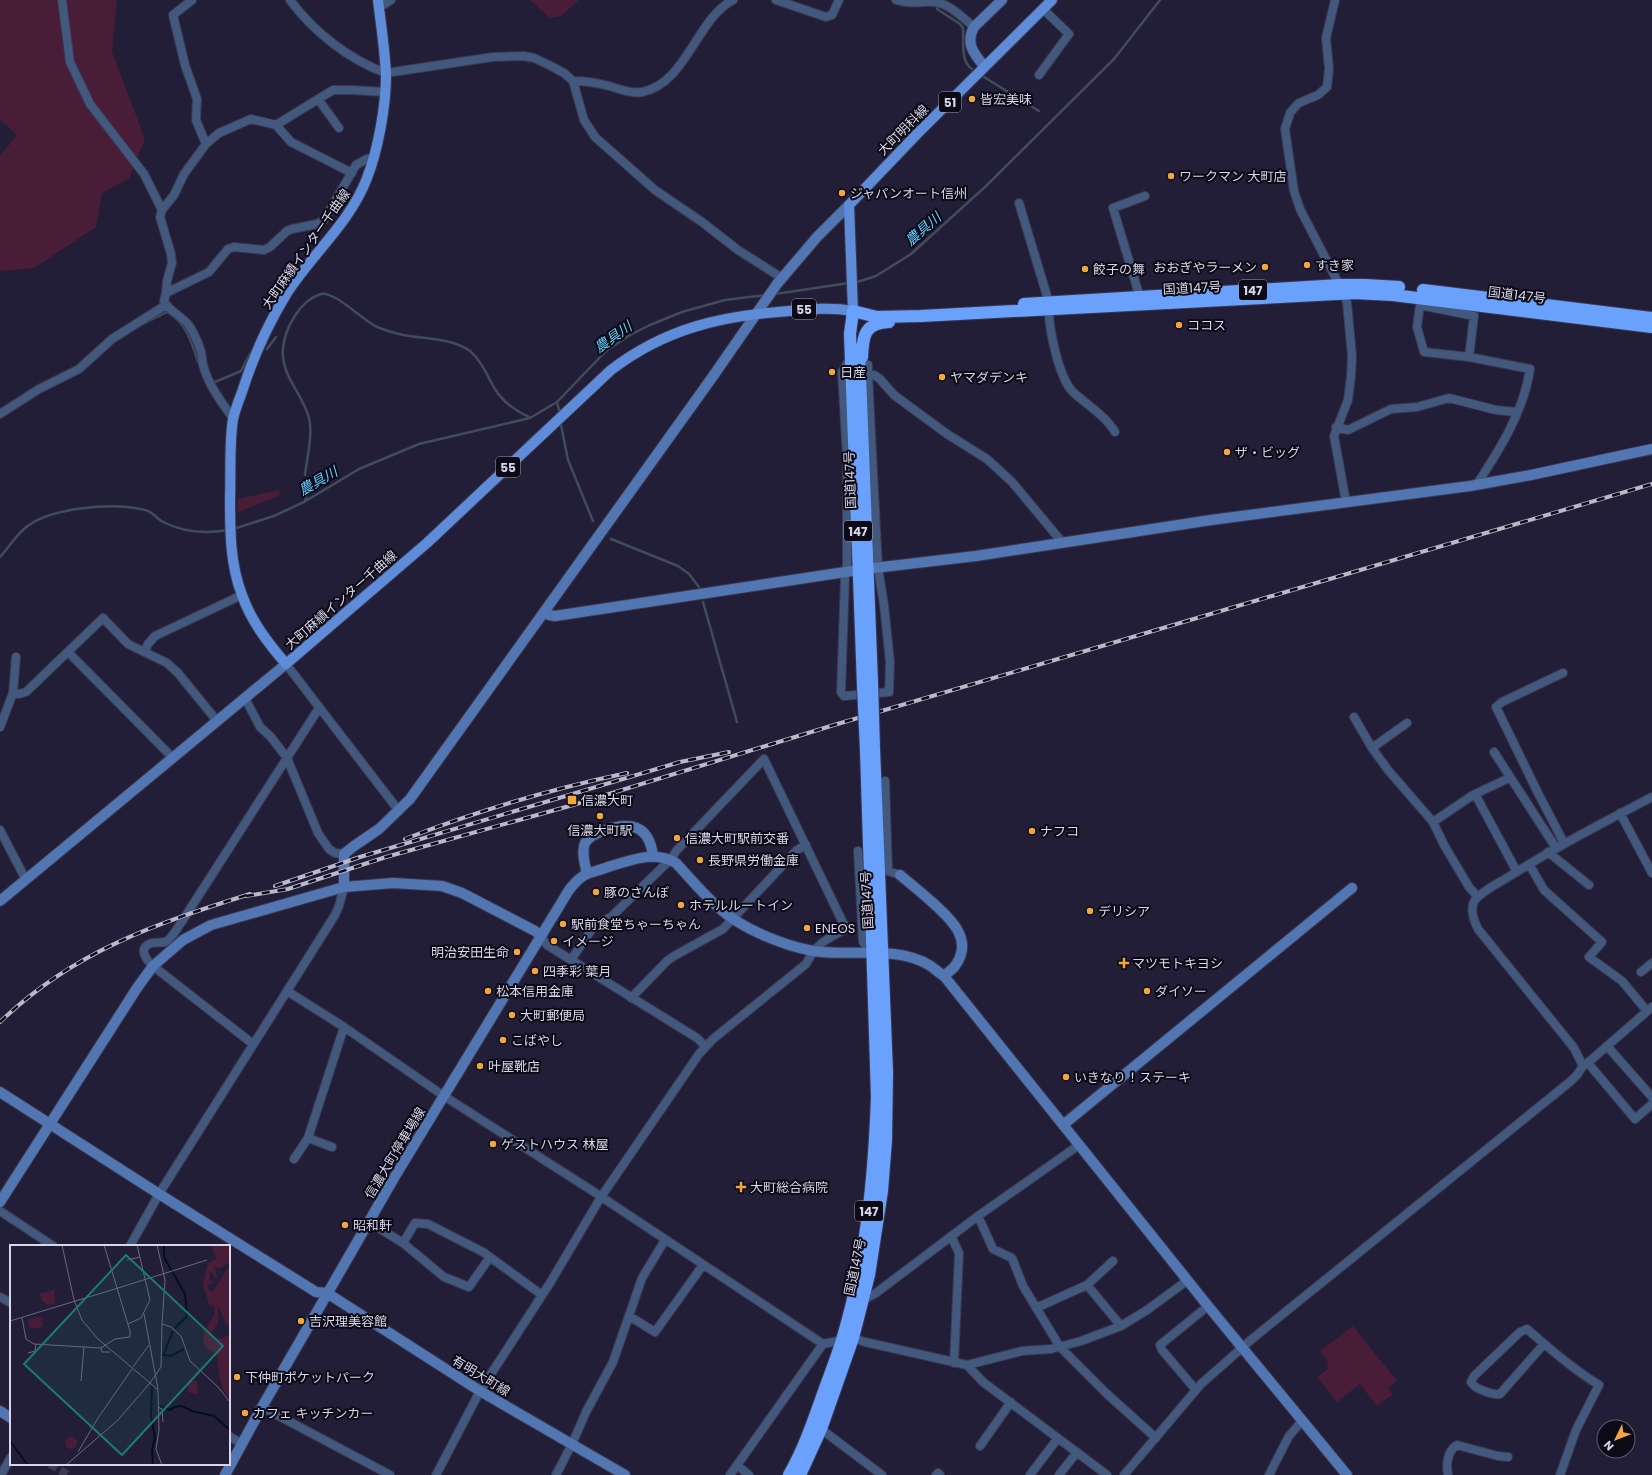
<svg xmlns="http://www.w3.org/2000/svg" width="1652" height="1475" font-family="Poppins,'Noto Sans JP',sans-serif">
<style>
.green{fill:#491d38}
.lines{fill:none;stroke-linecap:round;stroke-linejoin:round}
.stream{stroke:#414c59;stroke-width:2.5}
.street-tunnel{stroke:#3d3a53;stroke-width:8;stroke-dasharray:8 4;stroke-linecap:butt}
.street-casing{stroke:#3b3851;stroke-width:10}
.secondary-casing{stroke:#3b3851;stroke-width:12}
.primary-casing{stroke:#3b3851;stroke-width:12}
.highway-casing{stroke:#3b3851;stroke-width:14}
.street{stroke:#42587d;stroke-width:8}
.secondary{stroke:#5276b1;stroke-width:10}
.primary{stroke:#5f8cd9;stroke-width:10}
.highway{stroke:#6aa1fd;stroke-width:12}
.rail-casing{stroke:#bab8cb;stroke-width:4}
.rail{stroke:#0c0a16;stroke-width:2.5;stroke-dasharray:8;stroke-linecap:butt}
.highway-bridge-casing{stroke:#3b3851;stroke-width:14;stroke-linecap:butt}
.highway-bridge{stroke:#6aa1fd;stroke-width:12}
.poi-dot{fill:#f1a63f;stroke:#0c0a16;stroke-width:1.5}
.labels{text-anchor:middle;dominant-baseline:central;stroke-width:4;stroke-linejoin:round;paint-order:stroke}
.shield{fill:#0c0a16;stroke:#9b9aaa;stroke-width:1}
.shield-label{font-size:12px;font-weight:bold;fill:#d8d7e9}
.poi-label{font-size:13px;fill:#d8d7e9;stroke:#0c0a16;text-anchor:start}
.street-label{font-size:13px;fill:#d8d7e9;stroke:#0c0a16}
.water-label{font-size:14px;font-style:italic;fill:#67cdfe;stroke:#0c0a16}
.inset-river{fill:none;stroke:#00111b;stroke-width:2}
.inset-road{fill:none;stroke:#6b687f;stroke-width:1}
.view{fill:#197b74;fill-opacity:0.15;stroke:#197b74;stroke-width:2}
.inset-edge{fill:none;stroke:#d8d7e9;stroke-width:2}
</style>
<rect width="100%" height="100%" fill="#221e38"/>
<path class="green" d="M0,0H117L112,52L145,139L129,178L102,193L96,227L34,268L0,271V156L17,135L0,120Z
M530,0H579L561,16L550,18Z
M279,490L280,495L237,513L238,499Z
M1353,1326L1397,1381L1388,1388L1393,1394L1377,1406L1360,1384L1337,1402L1317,1377L1329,1368L1326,1365L1329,1363L1320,1351Z"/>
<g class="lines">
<path class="stream" d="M936,4L937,9L960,24L963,28C964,41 960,61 972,69
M984,77L1039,111
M854,283L876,276L911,254L985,187L1114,59L1160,0
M775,294L849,283
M141,325L167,312C186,322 192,343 198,362
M267,349L276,337
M215,382L241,371L251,352
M557,402L559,410
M561,425L568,460L593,521
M305,475C307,458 313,434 309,418C303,394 280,375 283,348C285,328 300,300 321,294C333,290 364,321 377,327C385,330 394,333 403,335C424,339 452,338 470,351C482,361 487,376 495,389C503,402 516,411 529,417
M305,501L309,489
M233,529L274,516L304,502L359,469L419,444L530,418L557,402L606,351L630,335L650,325L682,312L725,300L766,295
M611,539L678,566L689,574L699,587
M0,557C8,548 15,537 24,529C48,507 115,502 145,510C152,511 157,519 163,522C183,532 206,534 228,530
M703,602L737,722"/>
<path class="street-tunnel" d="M50,1464L68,1475"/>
<g class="street-casing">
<path id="street" d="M62,0L70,62L90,104L144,174L162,210
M192,0L173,15L185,65L197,99L196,120L206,144
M290,0C313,31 349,60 386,73L493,57L524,56L534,58L551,66L564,73L573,81L584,120L595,137L655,190L702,222L738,250L782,278
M776,0L826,17L832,15L839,0
M896,0C912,5 918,1 933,2C948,2 963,18 974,27
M1335,0L1326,38L1329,69L1327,87L1318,95L1299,103L1295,107L1290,113L1285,129L1294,191L1300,209L1344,294L1347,303L1352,356L1351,376L1348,400L1334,436L1346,502
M378,5H383L391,0
M1039,75L1069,34L1043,9
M573,81C585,81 598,83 609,86C620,89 631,94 642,92C686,84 697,18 733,0
M318,99L339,128
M276,125L333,90H352L385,92
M1019,203L1047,296V302
M166,293L209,272L228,249L234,247L264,250L270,247L287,231L292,229L317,224L324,220L356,165L367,159L374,158
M1138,297V291L1113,208L1145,196
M1049,311C1049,330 1059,378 1073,392C1086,404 1106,416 1115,432
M1469,357L1474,316L1420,305L1417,327L1424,352L1469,357L1530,369C1524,411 1500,449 1477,484
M852,363L848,362L842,372L847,457V564L845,577L841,692L844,696L889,692L890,662L884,605L878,568L868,375V365L860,363
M868,375H874L880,379L894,395L947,434L987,459L1012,482L1062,542
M0,414L39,389L79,369L112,339L166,305
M233,418C221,402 208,384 203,365C202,361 202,356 201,352C199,344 194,334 190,327C183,316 169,312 164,301L166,293L167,281L172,263L171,254L160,217L162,210L174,195L184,174L206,144L219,133L251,119L276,125L291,142L352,173
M1336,427L1348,430L1391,409L1417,407L1449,398L1496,410L1516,412
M145,651L148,644L155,636L242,595
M68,652L173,758
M286,664L399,811
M1563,673L1502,702L1496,707L1539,795L1564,843
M13,693L19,694L26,692L103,618L128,644L167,663L178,673L217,721
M245,698L260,727L271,737L287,758L318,833L329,849L335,853L344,854
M1354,717L1372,748L1388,770L1433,822L1444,845L1469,887L1478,897
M0,727L13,693L16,657
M1372,748L1407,723
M1494,752L1556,848
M885,781L888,871L900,875
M1475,794L1517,872
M1620,813L1652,873
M1433,822L1473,795L1509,778
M0,830L26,880
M858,851L863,942L872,953
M1548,852L1589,885
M1529,864L1544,890L1602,942L1589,957L1622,981L1647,1011
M541,936L547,945L697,1038L705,1046
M1641,972L1652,963
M287,991L344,1027L444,1096L591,1190L823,1344
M631,998L667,961L674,956L723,929L797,850L806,845
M253,1044L153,966C146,960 137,947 152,943C156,942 161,943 165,942C172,939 177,928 181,923L319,708
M1607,1046L1652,1097
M1588,1063L1635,1119L1652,1104
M1583,1066L1574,1048L1478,929C1474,921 1469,909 1475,900C1483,890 1499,883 1510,876C1556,847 1604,822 1652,797
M308,1138L332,1147
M294,1159L308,1138L344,1027
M0,1211L53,1246
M978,1216L993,1249L1012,1258L1023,1286L1060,1347L1107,1394L1156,1438
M369,1222L403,1243L444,1277L469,1287L490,1257
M951,1236L959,1253L954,1363
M403,1243L415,1223L428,1224L483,1252L542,1295
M130,1246L159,1194L335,915L339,906L344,887
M1087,1285L1113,1261
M0,1297L11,1303
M861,1301L876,1293L978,1216L1079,1145
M1036,1308L1087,1285L1121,1326
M629,1316L655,1332L703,1265
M1544,1344L1500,1394C1493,1395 1474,1389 1471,1382L1474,1376L1520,1332L1527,1329C1550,1349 1573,1369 1599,1385L1576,1430L1560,1475
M967,1365L983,1382L1107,1475
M1195,1389L1162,1350L1160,1345L1208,1306
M262,1407L390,1475
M821,1429L882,1475
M229,1436L242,1444
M980,1446L1011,1402
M737,1465L749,1475
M1,1475L11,1457
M436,1475L480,1391L550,1283L601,1197L699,1054L713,1039L806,964C816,944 826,939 846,929L764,759L677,850L671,859L611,917L594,926L571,960
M556,1475L572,1444L586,1412L613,1362L642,1278L665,1240
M730,1475L823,1344L853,1338L865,1342L967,1365L1022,1351L1051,1349L1081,1341L1121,1326L1147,1310L1188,1280
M936,1475L938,1473L940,1475
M1030,1475L1058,1438
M1059,1475L1077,1452
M1124,1475L1201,1384L1252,1339L1571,1081L1577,1075L1583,1066L1591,1060L1652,1007
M1269,1475L1289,1436L1302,1421
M1448,1475C1446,1465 1447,1451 1457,1445L1498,1456L1508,1457"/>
</g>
<g class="secondary-casing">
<path id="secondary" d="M984,66C974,54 965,43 974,27L1002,0
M874,568L976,556L1211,520L1470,486L1531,475L1652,449
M544,612L549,615L555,616L852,571
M587,874C585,864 581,852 585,843C589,836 596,834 603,831C629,821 649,824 653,856
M900,875C911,884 922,893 933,903C951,919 974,940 955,966C952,970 947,973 944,976
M344,887V854L354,846L379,829L410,799L711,379L777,284L817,237L849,205
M0,901L286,664
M0,1092L159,1194L316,1292L327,1293L480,1391L625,1475
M1063,1125L1352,888
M0,1202L137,988L153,966L183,940L211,925L344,887L393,883L442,886L462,893L535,931L541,936
M0,1411L11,1418
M225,1475L262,1407L394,1178L569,890C574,884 579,877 587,874C595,871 603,869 611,866C632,860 655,850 676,863C690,878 704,895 720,909C743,929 782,945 813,951C849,957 896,945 929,965C934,968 939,973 944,976L1208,1306L1347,1475"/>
</g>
<g class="primary-casing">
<path id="primary" d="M378,0C381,25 385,51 386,75C386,106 378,150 367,178C350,223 312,254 287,293C268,324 253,357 242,392C239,400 235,410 233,419C229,445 231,472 230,498C230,531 230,564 242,595C251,621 268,643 286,664L427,543L611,370C666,328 721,316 789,311C810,309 831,307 853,311L849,205L917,134L1052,0"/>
</g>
<g class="highway-casing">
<path id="highway" d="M1423,290L1652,318
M1024,304L1340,285H1365L1399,287
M853,311L877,317L921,316L1355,293L1393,295L1652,327
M853,311L850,334L863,686
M859,349L872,683
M862,357C863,336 864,323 889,322
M789,1475C804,1449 814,1419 824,1391C830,1374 837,1357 842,1340C866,1261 874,1179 877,1097L866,750
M800,1475L821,1429L853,1338L869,1275L882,1191L886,1140L887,1072L874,749"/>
</g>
<use href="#street" class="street"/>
<use href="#secondary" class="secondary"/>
<use href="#primary" class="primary"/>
<use href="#highway" class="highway"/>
<g class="rail-casing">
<path id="rail" d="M405,839C477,811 551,789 627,773
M275,886L360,857L680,762L729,752
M246,896L288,889L386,857L573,805L834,725L1652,484
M0,1022C74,951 155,924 250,894"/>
</g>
<use href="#rail" class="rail"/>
<g class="highway-bridge-casing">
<path id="highway-bridge" d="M872,683L874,749
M863,686L866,750"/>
</g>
<use href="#highway-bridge" class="highway-bridge"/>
</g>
<g class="poi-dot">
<circle cx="972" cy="99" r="4"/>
<circle cx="1171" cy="176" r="4"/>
<circle cx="842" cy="193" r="4"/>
<circle cx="1307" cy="265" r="4"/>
<circle cx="1265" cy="267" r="4"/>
<circle cx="1085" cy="269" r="4"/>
<circle cx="1179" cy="325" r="4"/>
<circle cx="832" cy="372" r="4"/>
<circle cx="942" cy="377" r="4"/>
<circle cx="1227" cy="452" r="4"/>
<rect x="567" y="795" width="10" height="10" rx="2"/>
<circle cx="600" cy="816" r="4"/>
<circle cx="1032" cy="831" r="4"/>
<circle cx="677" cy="838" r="4"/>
<circle cx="700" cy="860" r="4"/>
<circle cx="596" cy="892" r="4"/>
<circle cx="681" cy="905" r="4"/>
<circle cx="1090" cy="911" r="4"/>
<circle cx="563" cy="924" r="4"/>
<circle cx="807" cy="928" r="4"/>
<circle cx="554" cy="941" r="4"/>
<circle cx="517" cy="952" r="4"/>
<path d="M1122 957h4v4h4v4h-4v4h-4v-4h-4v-4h4z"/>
<circle cx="535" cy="971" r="4"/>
<circle cx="488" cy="991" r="4"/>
<circle cx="1147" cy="991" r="4"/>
<circle cx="512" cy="1015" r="4"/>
<circle cx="503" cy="1040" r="4"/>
<circle cx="480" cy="1066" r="4"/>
<circle cx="1066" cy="1077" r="4"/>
<circle cx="493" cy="1144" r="4"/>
<path d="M739 1181h4v4h4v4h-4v4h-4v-4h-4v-4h4z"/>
<circle cx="345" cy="1225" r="4"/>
<circle cx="301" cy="1321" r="4"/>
<circle cx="237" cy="1377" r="4"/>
<circle cx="245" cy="1413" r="4"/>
</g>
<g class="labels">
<g class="shield">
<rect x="939" y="92" width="22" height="20" rx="3"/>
<rect x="1239" y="280" width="28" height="20" rx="3"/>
<rect x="792" y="299" width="24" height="20" rx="3"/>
<rect x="496" y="457" width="24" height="20" rx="3"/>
<rect x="844" y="521" width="28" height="20" rx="3"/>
<rect x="855" y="1201" width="28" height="20" rx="3"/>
</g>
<g class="shield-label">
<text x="950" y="102">51</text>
<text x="1253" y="290">147</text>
<text x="804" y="309">55</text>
<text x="508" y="467">55</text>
<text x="858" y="531">147</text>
<text x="869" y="1211">147</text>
</g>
<g class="poi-label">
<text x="980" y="99">皆宏美味</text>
<text x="1179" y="176">ワークマン 大町店</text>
<text x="850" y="193">ジャパンオート信州</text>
<text x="1315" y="265">すき家</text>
<text x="1257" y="267" text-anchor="end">おおぎやラーメン</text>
<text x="1093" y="269">餃子の舞</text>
<text x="1187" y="325">ココス</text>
<text x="840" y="372">日産</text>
<text x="950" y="377">ヤマダデンキ</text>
<text x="1235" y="452">ザ・ビッグ</text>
<text x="581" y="800">信濃大町</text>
<text x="600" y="830" text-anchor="middle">信濃大町駅</text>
<text x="1040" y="831">ナフコ</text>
<text x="685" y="838">信濃大町駅前交番</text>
<text x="708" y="860">長野県労働金庫</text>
<text x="604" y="892">豚のさんぽ</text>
<text x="689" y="905">ホテルルートイン</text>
<text x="1098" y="911">デリシア</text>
<text x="571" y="924">駅前食堂ちゃーちゃん</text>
<text x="815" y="928">ENEOS</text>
<text x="562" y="941">イメージ</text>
<text x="509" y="952" text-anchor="end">明治安田生命</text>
<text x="1132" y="963">マツモトキヨシ</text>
<text x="543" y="971">四季彩 葉月</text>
<text x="496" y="991">松本信用金庫</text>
<text x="1155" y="991">ダイソー</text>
<text x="520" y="1015">大町郵便局</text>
<text x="511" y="1040">こばやし</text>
<text x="488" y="1066">叶屋靴店</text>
<text x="1074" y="1077">いきなり！ステーキ</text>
<text x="501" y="1144">ゲストハウス 林屋</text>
<text x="750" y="1187">大町総合病院</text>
<text x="353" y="1225">昭和軒</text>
<text x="309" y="1321">吉沢理美容館</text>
<text x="245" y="1377">下仲町ポケットパーク</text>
<text x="253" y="1413">カフェ キッチンカー</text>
</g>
<g class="street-label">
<text transform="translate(903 130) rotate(-45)">大町明科線</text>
<text transform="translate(306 249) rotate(-55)">大町麻績インター千曲線</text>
<text transform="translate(1192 288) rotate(-3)">国道147号</text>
<text transform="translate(1517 295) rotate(7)">国道147号</text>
<text transform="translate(850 480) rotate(-92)">国道147号</text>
<text transform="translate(341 600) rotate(-41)">大町麻績インター千曲線</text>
<text transform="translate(867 900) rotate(-93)">国道147号</text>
<text transform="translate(395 1153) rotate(-59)">信濃大町停車場線</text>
<text transform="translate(855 1267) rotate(-78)">国道147号</text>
<text transform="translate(481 1376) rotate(31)">有明大町線</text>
</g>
<g class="water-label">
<text transform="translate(923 229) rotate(-41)">農具川</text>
<text transform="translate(613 337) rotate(-35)">農具川</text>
<text transform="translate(318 481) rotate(-30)">農具川</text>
</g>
</g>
<g transform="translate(10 1245)">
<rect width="220" height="220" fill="#221e38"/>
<path d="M201,0H220V17L210,23L205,22L207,32L206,34L201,26L199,36L205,35L197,42L202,48L220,20V81L216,78L208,61V78L201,88L204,94L213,93L220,89V153L214,147L210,135L207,110L195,102L193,94L194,87L204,71L205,62L199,59L193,40L198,18L207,13ZM46,44L44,46L45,58L38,60L32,56L30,49ZM32,72L33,82L16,84L20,83L18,74ZM178,136H187L188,150L178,147ZM55 198a6 6 0 1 1 12 0a6 6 0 1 1-12 0Z" fill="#491d38"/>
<path class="inset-river" d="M154,0V12L175,49L177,71L165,83M154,110L161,111L174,104M153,111L163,86M142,141L141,171L145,193L142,205L143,220M150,161L160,165L164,162L172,161L182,166L204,171L220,185M0,196L18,220"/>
<path class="inset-road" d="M52,0L64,55L72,75L88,94L140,138M94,0L120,86M147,0L155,35L152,79M117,15L130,12M108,43L197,15M134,69L148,144M12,73L16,94L24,99L91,103L105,94L120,92V86M0,76L108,43M118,79L131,73L140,55L127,0M91,103L92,107H100M18,108L25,106L26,99M123,122L139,100M71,136L74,102M148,162L152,164L153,177M68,207L88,173L122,124M56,220L108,175L140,138M152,220L146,204L149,185L148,145L140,138L151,122L152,79L161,82L171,91L180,116L208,142L220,157"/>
<path class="view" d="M116,10L213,101L112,210L14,119Z"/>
<rect width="220" height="220" class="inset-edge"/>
</g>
<g transform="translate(1616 1439) rotate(227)"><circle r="19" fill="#0c0a16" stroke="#5e5c6a"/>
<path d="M0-3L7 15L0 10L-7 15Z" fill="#f1a63f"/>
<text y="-6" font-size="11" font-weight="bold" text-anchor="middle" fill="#d8d7e9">N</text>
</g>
</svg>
